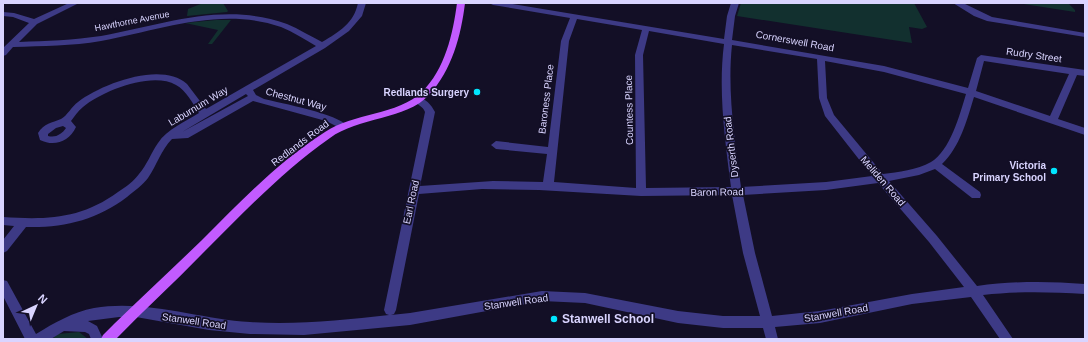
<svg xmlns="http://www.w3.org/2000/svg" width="1088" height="342" font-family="Helvetica,sans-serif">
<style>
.green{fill:#12302f}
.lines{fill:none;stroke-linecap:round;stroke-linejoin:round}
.minor{fill:#3d3a85;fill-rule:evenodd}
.major{fill:#c25bff;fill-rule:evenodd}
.poi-dot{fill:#00e5ff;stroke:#130f26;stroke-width:1.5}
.labels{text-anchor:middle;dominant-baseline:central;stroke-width:3.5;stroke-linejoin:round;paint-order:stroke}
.far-street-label{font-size:9px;fill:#d9d4ff;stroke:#130f26}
.street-label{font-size:10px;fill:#d9d4ff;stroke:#130f26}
.poi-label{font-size:10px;font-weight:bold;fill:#d9d4ff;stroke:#130f26;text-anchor:end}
.near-poi-label{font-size:12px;font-weight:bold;fill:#d9d4ff;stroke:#130f26;text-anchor:start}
</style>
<rect width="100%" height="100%" fill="#130f26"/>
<path class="green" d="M203,3H223L228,11L227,12L187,16L188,9Z
M741,3H914L927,27L922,29L909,27L912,43L737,16Z
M1017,3H1068L1075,10V12Z
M216,20H231L212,44H208L218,30L185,23Z
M79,332L88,339H52L58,334Z"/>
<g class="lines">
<path class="minor" d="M69,3H79L37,24L19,42C46,41 74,40 101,36C163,25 224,1 287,24C299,29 310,36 322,42C339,32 354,23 358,3H366L362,16L349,31L325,48L253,90L256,95L264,99C280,103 339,114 347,126L342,129L326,121L253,101L188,138L172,139C161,150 157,165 148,178C143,185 134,191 127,197C97,220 64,228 26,227L7,251L3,253V240L14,226L3,225V217C47,220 81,219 118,192C126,187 134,181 139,174C147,165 151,153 158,143C167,129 185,122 199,113C193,104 186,90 176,85C152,71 102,91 83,107C78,111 74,117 71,121L76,127C69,142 54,147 40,140L38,133C44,123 52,123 61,119C67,116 72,106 78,102C102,84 161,61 187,84L206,109L316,46C304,39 293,32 281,27C221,6 160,30 101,41C72,46 43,46 13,47L6,55L3,56V48L29,23L13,17L3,16V12L14,13L34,19ZM246,94L248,96L182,132ZM63,126L66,128C62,134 56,138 48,136V134L56,128Z
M489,3H507L724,39L727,16L731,3H739L735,16L732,40L884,66L968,88L977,58L981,55L1085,70V76L1077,75L1058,119L1085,128V135L974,97C967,120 960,147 942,164L980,192L981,195L980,198H972L935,169L919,175L889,181L937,236L977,286C1014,281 1047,281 1085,284V294C1051,292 1018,291 983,295L1013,339H1000L971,297L912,304L820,323L775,327L778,339H766L763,328H723L678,323L585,303L542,301L410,325L304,335L250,334L209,330L136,317H119L88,321L97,326L103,339H91L89,334L85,332L64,331L51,339H25L3,296V280L7,281L36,334C54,323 73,312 94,308C145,299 199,319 250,322C297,325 343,320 389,315L386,314L384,310L425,112C423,106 417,105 414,100L415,98C424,96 431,104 435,112L420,186L493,181L543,182L547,154L496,149L491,145L496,141L548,147L561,41L570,18L493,5ZM577,19L642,30L635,55L636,188L554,182L569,41ZM649,31L724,44C718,91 725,140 731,187L646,188L643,55ZM732,45L817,59L819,98L825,116L872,176L826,182L741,187C735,141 727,92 732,45ZM825,61L884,72L966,94C960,114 950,151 931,162C917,170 898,172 883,174L834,115L827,98ZM984,61L1069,74L1050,116L976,91ZM878,183L929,242L964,287L912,294L820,311L772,316L755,253L743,195L826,190ZM482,189L539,190L641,196L732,195L743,253L760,316H723L678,311L585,293L542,291L410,313L391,315L394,314L396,310L419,194Z
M953,3H963L992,17L1085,33V37L987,21L974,16Z"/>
<path class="major" d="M457,3H465C461,36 452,70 429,95C406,120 358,117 330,138C283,171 243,213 202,254C174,283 144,310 116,339H101L103,335L114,324C143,296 173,268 202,240C240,202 279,161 325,132C353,113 398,115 422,92C445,69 453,34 457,3Z"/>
</g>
<g class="poi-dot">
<circle cx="477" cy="92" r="4"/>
<circle cx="1054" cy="171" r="4"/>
<circle cx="554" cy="319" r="4"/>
</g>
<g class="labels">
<g class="far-street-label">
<text transform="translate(132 21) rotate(-11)">Hawthorne Avenue</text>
</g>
<g class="street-label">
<text transform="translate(795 41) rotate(10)">Cornerswell Road</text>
<text transform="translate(1034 55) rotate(8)">Rudry Street</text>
<text transform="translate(296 99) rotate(15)">Chestnut Way</text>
<text transform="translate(546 99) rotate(-83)">Baroness Place</text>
<text transform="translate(198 106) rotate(-31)">Laburnum Way</text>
<text transform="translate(629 110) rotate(-91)">Countess Place</text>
<text transform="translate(300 143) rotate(-37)">Redlands Road</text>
<text transform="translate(731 147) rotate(-97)">Dyserth Road</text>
<text transform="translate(883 181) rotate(49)">Meliden Road</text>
<text transform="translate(717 192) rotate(-1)">Baron Road</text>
<text transform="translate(411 202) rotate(-78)">Earl Road</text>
<text transform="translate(516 302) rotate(-8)">Stanwell Road</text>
<text transform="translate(836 313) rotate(-10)">Stanwell Road</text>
<text transform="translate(194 321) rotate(8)">Stanwell Road</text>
</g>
<g class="poi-label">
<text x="469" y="92">Redlands Surgery</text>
<text x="1046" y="165">Victoria<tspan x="1046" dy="12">Primary School</tspan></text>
</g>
<g class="near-poi-label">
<text x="562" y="319">Stanwell School</text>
</g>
</g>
<rect width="1088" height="342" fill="none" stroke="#d9d4ff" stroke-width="8"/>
<g transform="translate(36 306) rotate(44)" stroke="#130f26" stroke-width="3" paint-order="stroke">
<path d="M0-3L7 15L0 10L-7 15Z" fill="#d9d4ff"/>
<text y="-6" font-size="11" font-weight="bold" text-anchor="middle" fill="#d9d4ff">N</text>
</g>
</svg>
